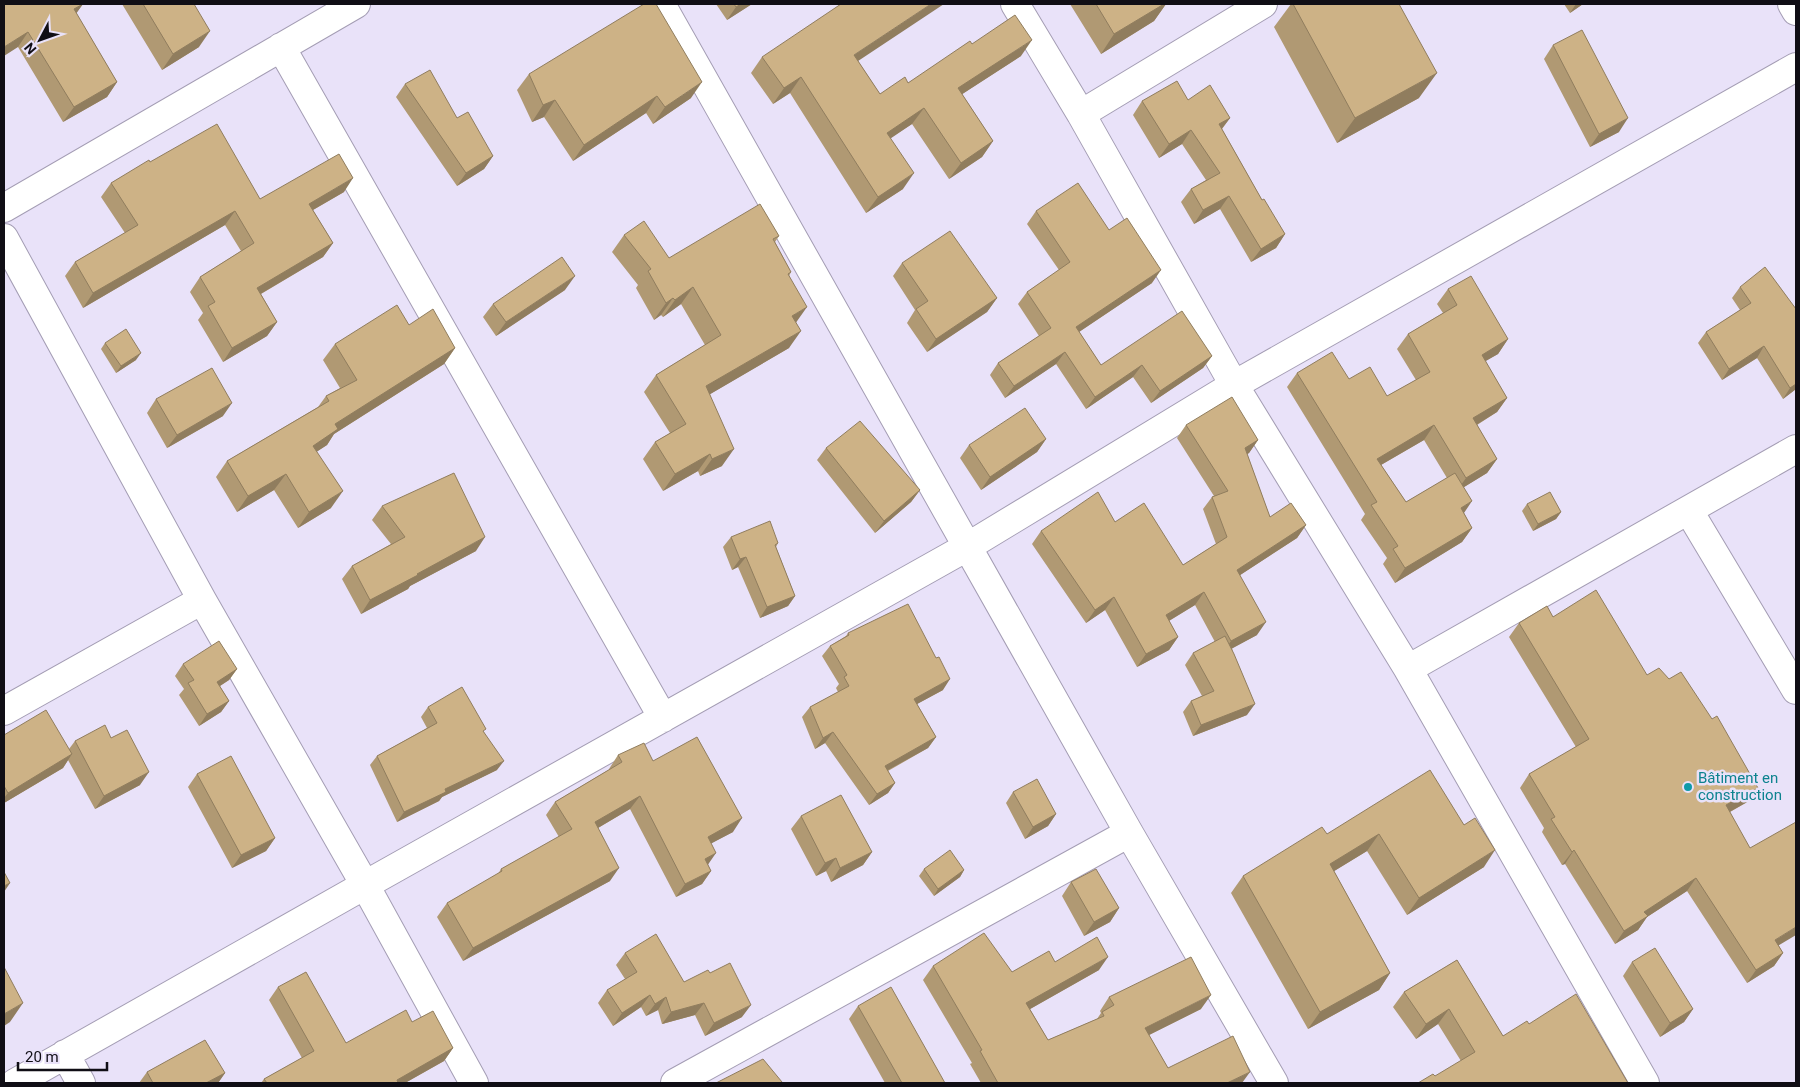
<svg xmlns="http://www.w3.org/2000/svg" width="1800" height="1087" font-family="Roboto,sans-serif">
<style>
.lines{fill:none;stroke-linecap:round;stroke-linejoin:round}
.minor-casing{stroke:#a49db4;stroke-width:30}
.minor{stroke:#fff;stroke-width:28}
.wall{fill:#b09973;fill-rule:evenodd}
.shaded-wall{fill:#907d5e}
.building{fill:#cdb286;stroke:#907d5e}
.culture-dot{fill:#0f9aa8;stroke:#e9e2f9;stroke-width:2}
.labels{text-anchor:middle;dominant-baseline:central;stroke-width:5;stroke-linejoin:round;paint-order:stroke}
.culture-label{font-size:15px;fill:#0d838f;stroke:#e9e2f9;text-anchor:start}
</style>
<rect width="100%" height="100%" fill="#e9e2f9"/>
<g class="lines">
<g class="minor-casing">
<path id="minor" d="M661,4L1129,833L1274,1083
M1015,4L1081,114L1234,385L1408,669L1645,1083
M1792,4L1796,11
M281,47L663,718
M1081,114L1263,4
M4,208L356,4
M4,238L202,600L365,885L474,1083
M1689,511L1796,690
M1408,669L1796,449
M4,711L202,600
M65,1054L81,1083
M15,1083L365,885L967,547L1234,385L1796,67
M675,1083L1129,833"/>
</g>
<use href="#minor" class="minor"/>
</g>
<path class="wall" d="M4,4H83L76,13L117,82L107,97L63,122L18,47Z
M122,4H195H194L199,47L162,70Z
M716,4H752L727,20Z
M1070,4H1166L1154,21L1101,54Z
M1291,4H1399L1419,98L1337,143L1274,27Z
M1564,4H1583L1570,13Z
M972,44L1021,56L962,94L993,141L982,157L949,179L912,124L890,138L903,189L866,213L790,93L773,104L751,73L762,57L858,61L880,94L908,83Z
M1553,45L1619,132L1590,147L1544,59Z
M529,74L691,98L653,124L646,113L573,161L544,117L532,122L517,90Z
M405,84L457,118L493,156L484,169L457,186L396,97Z
M1188,100L1230,118L1222,129L1262,200L1285,234L1276,248L1251,262L1220,209L1194,224L1181,202L1191,189L1206,180L1182,144L1159,158L1133,115L1142,101Z
M150,162L260,199L344,192L313,210L333,243L323,257L261,294L277,322L267,336L223,362L198,320L203,313L190,292L200,277L241,251L225,225L83,308L65,276L75,262L125,233L101,197L111,183Z
M1036,211L1109,230L1152,283L1079,332L1101,365L1212,356L1203,368L1151,403L1133,377L1086,409L1056,364L1005,398L990,375L998,363L1039,336L1018,304L1027,292L1059,270L1027,224Z
M624,235L669,258L779,236L775,242L791,272L789,276L796,323L789,348L710,394L722,466L700,476L698,471L663,491L643,459L655,442L670,433L644,392L656,375L705,345L681,304L663,317L661,315L654,320L636,288L638,285L612,252Z
M902,263L997,298L987,312L927,352L907,323L915,310L893,276Z
M1740,287L1796,309V389L1783,399L1757,358L1722,380L1698,343L1706,332L1740,310L1732,298Z
M1448,289L1508,339L1498,354L1485,361L1507,398L1497,412L1477,425L1497,459L1487,473L1464,487V513L1472,528L1462,542L1395,583L1383,564L1387,558L1361,520L1365,514L1287,387L1297,373L1349,379L1387,396L1416,380L1397,349L1408,334L1443,313L1437,304ZM1424,440L1447,478L1406,502L1381,465Z
M565,290L496,336L483,317L493,304Z
M409,325L455,348L444,364L334,434L327,445L316,452L331,508L298,528L274,490L237,512L216,477L227,461L318,407L326,396L340,388L323,360L335,344Z
M105,343L136,360L116,373L101,349Z
M156,399L223,416L167,448L147,413Z
M1186,425L1258,440L1249,453L1247,454L1270,517L1306,525L1297,538L1240,575L1257,635L1232,648L1247,715L1193,736L1183,712L1191,701L1202,696L1185,665L1193,653L1215,642L1195,605L1169,621L1178,637L1169,650L1137,667L1105,610L1086,623L1032,544L1041,531L1115,522L1183,565L1216,544L1203,509L1212,497L1214,496L1177,438Z
M1046,439L1037,452L981,490L960,458L969,445Z
M826,448L920,490L911,502L875,533L817,460Z
M1527,504L1561,512L1556,519L1533,531L1522,511Z
M382,506L476,551L410,586L408,589L361,614L342,579L352,566L391,544L372,520Z
M731,537L778,543L776,547L795,596L788,606L760,618L738,567L732,570L723,547Z
M1553,617L1647,675L1749,801L1730,812L1779,946L1783,953L1774,966L1747,983L1687,891L1647,917L1638,930L1615,944L1565,864L1562,865L1542,832L1544,828L1520,788L1529,774L1576,747L1509,637L1519,623Z
M848,633L943,690L917,704L936,737L928,748L888,771L895,783L888,793L869,805L825,743L815,749L802,717L810,707L838,692L836,688L839,684L822,656L830,646L846,636Z
M183,664L237,669L229,680L220,686L229,701L221,712L199,726L179,695L184,689L175,676Z
M428,707L484,732L497,770L442,797L439,801L397,822L370,765L377,756L427,728L421,717Z
M4,735L69,749L75,741L111,738L140,785L95,809L68,760L63,768L4,803Z
M618,755L653,761L733,832L711,843L708,865L711,871L702,884L676,897L630,809L598,828L610,881L463,961L437,917L447,903L498,874L501,869L559,837L546,815L555,802L610,769H609Z
M197,774L275,838L266,851L232,868L188,787Z
M1013,792L1056,814L1048,826L1025,839L1006,803Z
M801,816L872,852L863,865L831,882L826,871L816,876L791,829Z
M1464,825L1484,867L1407,915L1367,851L1334,871L1390,973L1379,990L1308,1029L1231,893L1243,876L1327,834Z
M924,869L964,870L960,877L934,896L919,876Z
M1071,882L1119,908L1110,922L1084,936L1062,896Z
M625,953L684,982L710,973L742,1017L705,1036L695,1015L662,1024L658,1010L646,1016L641,1007L613,1026L598,1003L607,990L625,979L616,965Z
M1457,960L1503,1036L1529,1024L1628,1083L1461,1061L1438,1024L1416,1039L1393,1007L1404,992Z
M1055,962L1099,970L1030,1009L1048,1040L1097,1019L1101,1013L1100,1011L1109,997L1201,1009L1149,1035L1168,1068L1242,1083H981L970,1064L972,1063L923,980L933,966L1012,972Z
M1632,962L1693,1009L1684,1022L1660,1037L1623,976Z
M278,987L346,1043L412,1022L453,1048L444,1061L405,1083H261L264,1079L302,1058L269,1000Z
M858,1006L945,1083H885L849,1019Z
M147,1072L225,1073L218,1083H139Z"/>
<path class="shaded-wall" d="M83,4L73,18L74,9Z
M741,4H752L727,20L736,7Z
M931,4H944L843,71L854,55Z
M1164,4H1166L1154,21L1101,54L1114,34Z
M1576,4H1583L1570,13Z
M210,31L199,47L162,70L173,54Z
M28,32L18,47L4,56V47Z
M1032,40L1021,56L947,104L958,88Z
M1437,73L1419,98L1337,143L1355,118Z
M801,77L790,93L773,104L784,88Z
M117,82L107,97L63,122L74,107Z
M702,82L691,98L653,124L665,107Z
M657,96L646,113L573,161L584,145Z
M555,100L544,117L532,122L543,105Z
M924,108L912,124L875,149L887,133Z
M1230,118L1220,131L1219,124Z
M1628,118L1619,132L1590,147L1599,134Z
M1191,130L1182,144L1159,158L1169,144Z
M993,141L982,157L949,179L961,163Z
M493,156L484,169L457,186L466,173Z
M914,173L903,189L866,213L878,197Z
M353,178L344,192L299,218L309,204Z
M1229,196L1220,209L1194,224L1203,210Z
M235,211L225,225L83,308L93,293Z
M1285,234L1276,248L1251,262L1261,249Z
M333,243L323,257L247,302L257,288Z
M1161,270L1152,283L1067,340L1076,327Z
M575,276L565,290L496,336L506,322Z
M693,287L681,304L663,317L675,300Z
M673,298L661,315L654,320L666,303Z
M997,298L987,312L927,352L936,339Z
M807,307L795,324L792,316Z
M277,322L267,336L223,362L232,348Z
M801,331L789,348L695,403L706,386Z
M1508,339L1498,354L1472,369L1482,355Z
M1764,346L1757,358L1722,380L1729,369Z
M455,348L444,364L334,434L327,445L301,462L313,446L335,424Z
M1065,352L1056,364L1005,398L1014,386Z
M141,353L136,360L116,373L121,366Z
M1212,356L1203,368L1151,403L1160,391Z
M1142,365L1133,377L1086,409L1095,397Z
M1796,384V389L1783,399L1790,388Z
M1507,398L1497,412L1463,433L1473,418Z
M232,403L223,416L167,448L177,435Z
M1434,425L1424,440L1367,473L1377,459Z
M1046,439L1037,452L981,490L990,477Z
M1258,440L1249,453L1236,461L1245,448Z
M734,449L722,466L700,476L712,459Z
M710,454L698,471L663,491L675,474Z
M1497,459L1487,473L1456,492L1466,478Z
M286,474L274,490L237,512L248,496Z
M920,490L911,502L875,533L884,521Z
M343,491L331,508L298,528L309,512Z
M1472,501L1462,516L1461,508Z
M1561,512L1556,519L1533,531L1538,524Z
M1306,525L1297,538L1228,583L1237,570Z
M1472,528L1462,542L1395,583L1405,568Z
M485,537L476,551L410,586L408,589L361,614L370,600L417,574Z
M746,557L738,567L732,570L740,559Z
M1204,592L1195,605L1157,628L1166,615Z
M795,596L788,606L760,618L767,607Z
M1114,597L1105,610L1086,623L1095,610Z
M1266,622L1257,635L1222,654L1231,641Z
M1178,637L1169,650L1137,667L1146,654Z
M237,669L229,680L209,693L217,682Z
M950,679L943,690L906,710L914,699Z
M229,701L221,712L199,726L207,714Z
M1255,704L1247,715L1193,736L1201,725Z
M833,732L825,743L815,749L823,738Z
M936,737L928,748L877,776L885,766Z
M72,754L63,768L4,803V798L8,793Z
M504,761L497,770L442,797L439,801L397,822L404,812L445,789Z
M149,772L140,785L95,809L104,796Z
M895,783L888,793L869,805L877,794Z
M1758,788L1749,801L1717,819L1726,805Z
M640,796L630,809L586,835L595,822Z
M1056,814L1048,826L1025,839L1033,827Z
M742,818L733,832L699,850L708,837Z
M1379,834L1367,851L1318,881L1330,864Z
M275,838L266,851L232,868L241,855Z
M1495,850L1484,867L1407,915L1419,898Z
M1574,850L1565,864L1562,865L1572,852Z
M872,852L863,865L831,882L840,868Z
M716,853L707,866L705,859Z
M836,858L826,871L816,876L825,863Z
M619,868L610,881L463,961L473,948Z
M964,870L960,877L934,896L938,889Z
M711,871L702,884L676,897L685,884Z
M1696,878L1687,891L1647,917L1638,930L1615,944L1624,931L1644,912Z
M10,883L4,892V886Z
M1119,908L1110,922L1084,936L1094,922Z
M1796,927V935L1766,953L1775,940Z
M1783,953L1774,966L1747,983L1756,970Z
M1108,957L1099,970L1016,1017L1026,1003Z
M1390,973L1379,990L1308,1029L1320,1012Z
M650,995L641,1007L613,1026L622,1013Z
M1211,995L1201,1009L1135,1042L1145,1028Z
M666,997L658,1010L646,1016L655,1004Z
M23,1003L10,1022L4,1026V1014Z
M704,1003L695,1015L662,1024L671,1012Z
M751,1005L742,1017L705,1036L714,1023Z
M1449,1009L1438,1024L1416,1039L1426,1024Z
M1693,1009L1684,1022L1660,1037L1670,1023Z
M453,1048L444,1061L405,1083H395L397,1080Z
M1250,1072L1242,1083H1227Z
M225,1073L218,1083H206Z"/>
<path class="building" d="M4,4H83L74,9L117,82L74,107L28,32L4,47Z
M143,4H194L210,31L173,54Z
M644,4H656L702,82L665,107L657,96L584,145L555,100L543,105L529,74Z
M734,4H741L736,7Z
M841,4H931L854,55L880,94L905,77L908,83L970,41L972,44L1015,15L1032,40L958,88L993,141L961,163L924,108L887,133L914,173L878,197L801,77L784,88L762,57Z
M1096,4H1164L1114,34Z
M1293,4H1399L1437,73L1355,118Z
M1582,30L1628,118L1599,134L1553,45Z
M430,70L457,118L468,112L493,156L466,173L405,84Z
M1177,81L1188,100L1210,85L1230,118L1219,124L1262,200L1264,199L1285,234L1261,249L1229,196L1203,210L1191,189L1220,173L1191,130L1169,144L1142,101Z
M217,124L260,199L339,154L353,178L309,204L333,243L257,288L277,322L232,348L208,306L215,302L200,277L254,243L235,211L93,293L75,262L138,225L111,183L149,160L150,162Z
M1078,183L1109,230L1127,218L1161,270L1076,327L1101,365L1182,311L1212,356L1160,391L1142,365L1095,397L1065,352L1014,386L998,363L1051,328L1027,292L1070,262L1036,211Z
M760,204L779,236L773,239L791,272L788,274L807,307L792,316L801,331L706,386L734,449L712,459L710,454L675,474L655,442L686,424L656,375L721,335L693,287L675,300L673,298L666,303L648,271L651,269L624,235L644,221L669,258Z
M950,231L997,298L936,339L916,309L928,301L902,263Z
M562,257L575,276L506,322L493,304Z
M1765,267L1796,309V384L1790,388L1764,346L1729,369L1706,332L1751,303L1740,287Z
M1471,276L1508,339L1482,355L1507,398L1473,418L1497,459L1466,478L1434,425L1377,459L1406,502L1455,473L1472,501L1461,508L1472,528L1405,568L1393,549L1398,546L1371,505L1377,502L1297,373L1332,352L1349,379L1370,367L1387,396L1430,372L1408,334L1457,305L1448,289Z
M397,305L409,325L433,309L455,348L335,424L338,429L313,446L343,491L309,512L286,474L248,496L227,461L329,401L326,396L357,380L335,344Z
M126,329L141,353L121,366L105,343Z
M212,368L232,403L177,435L156,399Z
M1232,397L1258,440L1245,448L1270,517L1291,503L1306,525L1237,570L1266,622L1231,641L1204,592L1166,615L1178,637L1146,654L1114,597L1095,610L1041,531L1098,492L1115,522L1144,503L1183,565L1227,537L1212,497L1228,491L1186,425Z
M1025,408L1046,439L990,477L969,445Z
M860,421L920,490L884,521L826,448Z
M454,473L485,537L417,574L418,575L370,600L352,566L405,537L382,506Z
M1550,492L1561,512L1538,524L1527,504Z
M770,521L778,543L775,545L795,596L767,607L746,557L740,559L731,537Z
M1596,590L1647,675L1659,668L1669,679L1681,672L1712,719L1717,716L1758,788L1726,805L1750,848L1796,822V927L1775,940L1783,953L1756,970L1696,878L1644,912L1648,916L1624,931L1574,850L1572,852L1551,819L1555,817L1529,774L1589,739L1519,623L1547,606L1553,617Z
M908,604L936,658L939,657L950,679L914,699L936,737L885,766L895,783L877,794L833,732L823,738L810,707L849,686L844,677L847,675L830,646L849,635L848,633Z
M1225,636L1234,654L1255,704L1201,725L1191,701L1214,691L1193,653Z
M219,641L237,669L217,682L229,701L207,714L188,683L194,680L183,664Z
M462,687L486,729L483,731L504,761L445,789L446,792L404,812L377,756L437,723L428,707Z
M46,710L72,754L8,793L4,786V735Z
M105,725L111,738L127,730L149,772L104,796L75,741Z
M697,737L742,818L708,837L716,853L705,859L711,871L685,884L640,796L595,822L619,868L473,948L447,903L502,871L501,869L572,829L555,802L622,762L618,755L644,743L653,761Z
M231,756L275,838L241,855L197,774Z
M1430,770L1464,825L1475,818L1495,850L1419,898L1379,834L1330,864L1390,973L1320,1012L1243,876L1322,827L1327,834Z
M1037,779L1056,814L1033,827L1013,792Z
M841,795L872,852L840,868L836,858L825,863L801,816Z
M950,850L964,870L938,889L924,869Z
M1096,869L1119,908L1094,922L1071,882Z
M4,872L10,883L4,886Z
M984,933L1012,972L1049,951L1055,962L1097,937L1108,957L1026,1003L1048,1040L1104,1016L1102,1012L1114,1005L1109,997L1191,957L1211,995L1145,1028L1168,1068L1233,1036L1250,1072L1227,1083H998L980,1051L982,1050L933,966Z
M656,934L684,982L708,970L710,973L730,963L751,1005L714,1023L704,1003L671,1012L666,997L655,1004L650,995L622,1013L607,990L637,972L625,953Z
M1655,948L1693,1009L1670,1023L1632,962Z
M1457,960L1503,1036L1527,1021L1529,1024L1576,994L1628,1083H1418L1433,1074L1435,1076L1475,1052L1449,1009L1426,1024L1404,992Z
M4,967L23,1003L4,1014Z
M306,972L346,1043L406,1010L412,1022L433,1011L453,1048L397,1080L398,1083H267L264,1079L314,1051L278,987Z
M891,987L945,1083H902L858,1006Z
M205,1040L225,1073L206,1083H153L147,1072Z
M763,1059L782,1082L780,1083H716Z"/>
<circle class="culture-dot" cx="1688" cy="787" r="5"/>
<g class="labels">
<g class="culture-label">
<text x="1698" y="778">Bâtiment en<tspan x="1698" dy="17">construction</tspan></text>
</g>
</g>
<rect width="1800" height="1087" fill="none" stroke="#100e15" stroke-width="10"/>
<g transform="translate(40 40) rotate(229)" stroke="#e9e2f9" stroke-width="4" paint-order="stroke">
<path d="M0-4L9 19L0 12L-9 19Z" fill="#100e15"/>
<text y="-8" font-size="14" font-weight="bold" text-anchor="middle" fill="#100e15">N</text>
</g>
<path d="M18 1062v8h89v-8" fill="none" stroke="#100e15" stroke-width="2.5"/>
<text x="25" y="1062" font-size="15" fill="#100e15" stroke="#e9e2f9" stroke-width="4" paint-order="stroke">20 m</text>
</svg>
